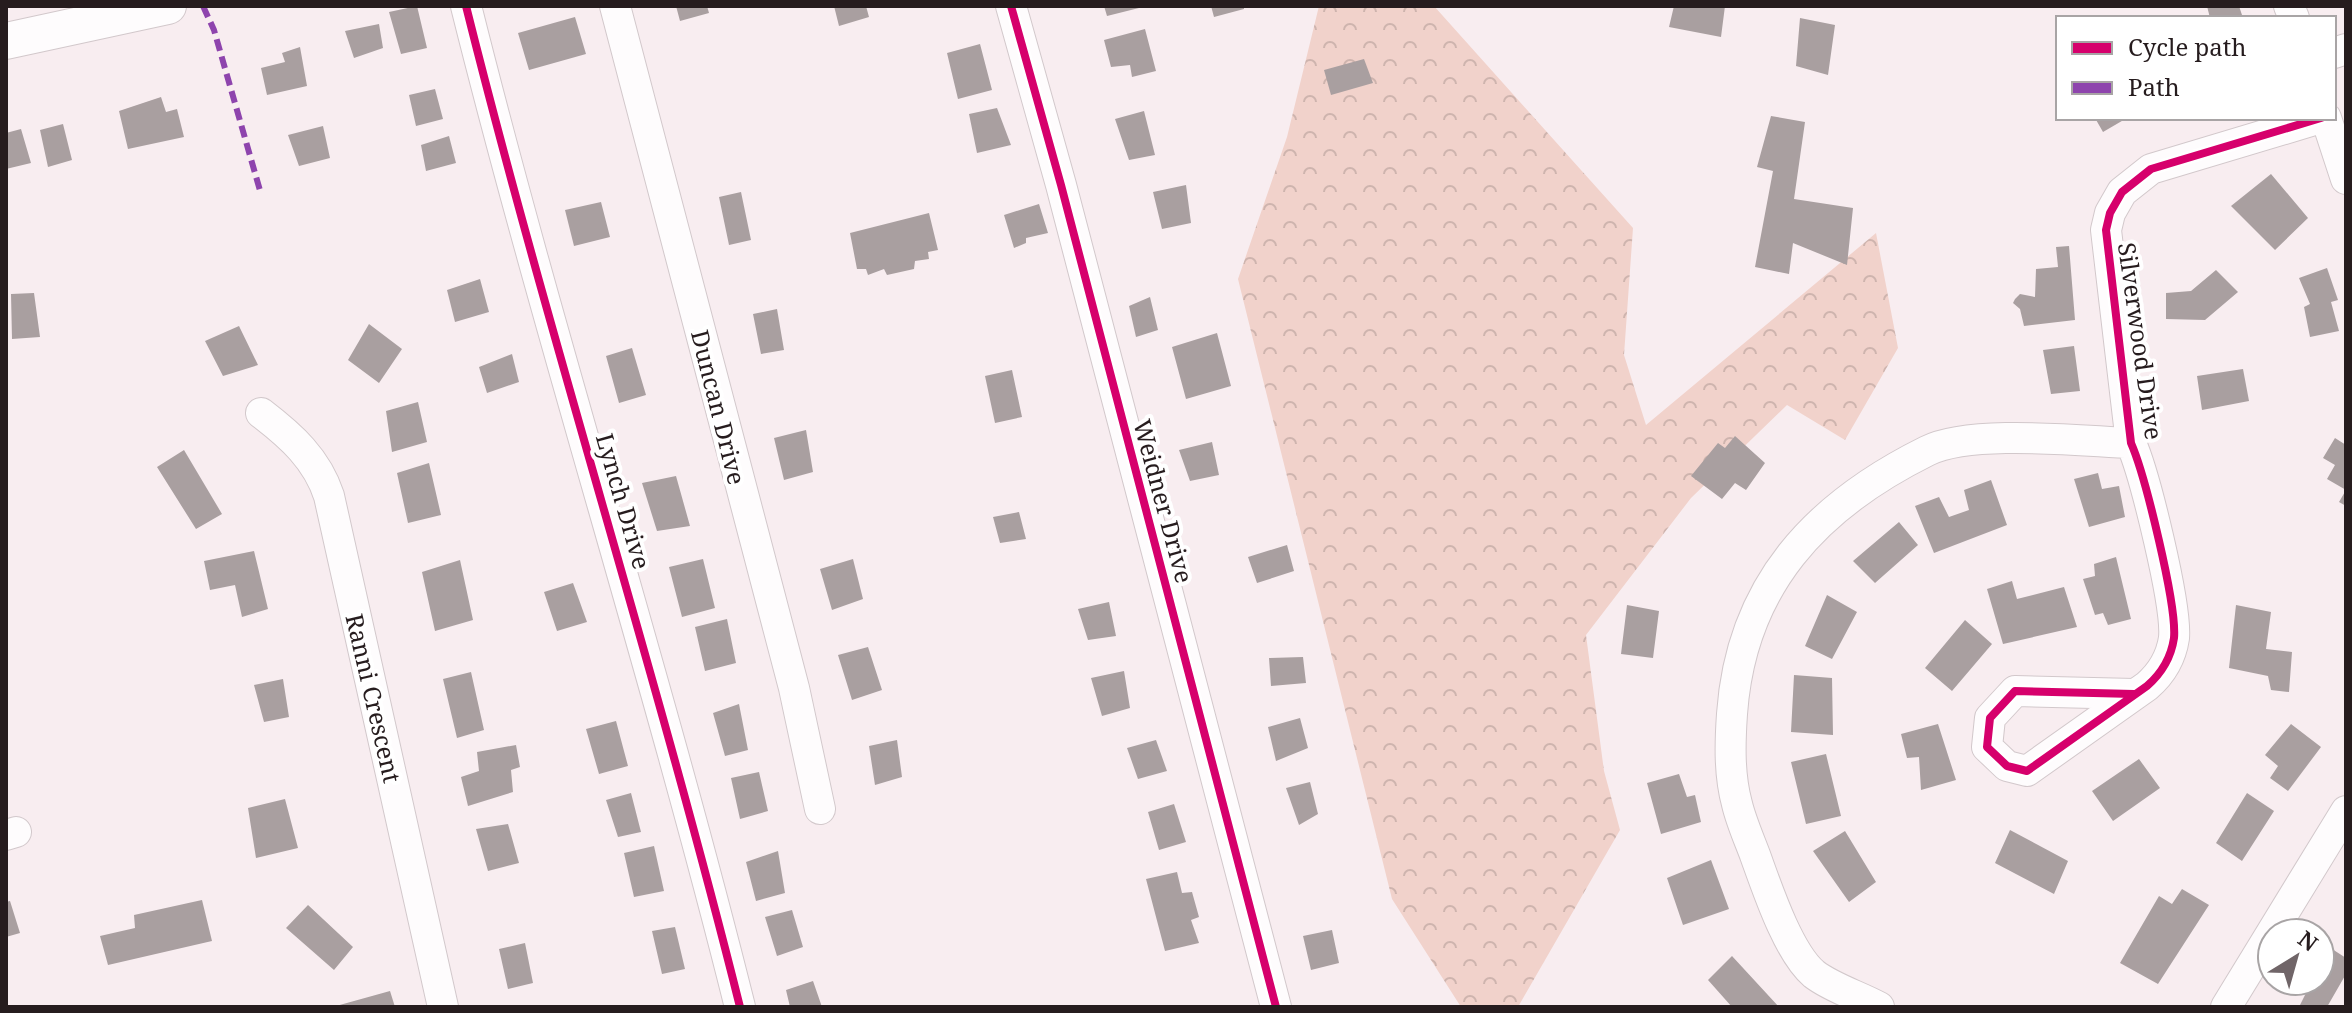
<svg xmlns="http://www.w3.org/2000/svg" width="2352" height="1013" font-family="'Noto Serif',serif">
<style>
.forest{fill:url(#forest-crowns)}
.building{fill:#a99fa0}
.lines{fill:none;stroke-linecap:round;stroke-linejoin:round}
.minor-casing{stroke:#d2c8cb;stroke-width:32}
.major-casing{stroke:#d2c8cb;stroke-width:38}
.minor{stroke:#fefcfd;stroke-width:30}
.major{stroke:#fefcfd;stroke-width:36}
.quiet{stroke:#8e44ad;stroke-width:6;stroke-dasharray:12 6;stroke-linecap:butt}
.cycleway-casing{stroke:#fff;stroke-width:13}
.cycleway{stroke:#d6006c;stroke-width:8}
.labels{text-anchor:middle;dominant-baseline:central;stroke-width:8;stroke-linejoin:round;paint-order:stroke}
.street-label{font-size:24px;fill:#261c1e;stroke:#fff}
</style>
<defs>
<pattern id="forest-crowns" width="20" height="18" patternUnits="userSpaceOnUse" patternTransform="scale(2)"><rect width="20" height="18" fill="#f1d2cb"/><path d="M2 6a3 3 0 1 1 6 0M12 15a3 3 0 1 1 6 0" fill="none" stroke="#ceb4ae"/></pattern>
</defs>
<rect width="100%" height="100%" fill="#f8edf0"/>
<path class="forest" d="M1319,6H1434L1633,228L1624,355L1646,425L1876,233L1898,348L1845,440L1787,405L1691,498L1586,635L1604,771L1620,830L1518,1007H1461L1392,899L1238,279L1287,137Z"/>
<path class="building" d="M417,6L427,48L401,54L389,12Z
M676,6H707L709,13L680,21Z
M834,6H866L869,17L839,26Z
M1104,6H1143V7L1107,16Z
M1211,6H1244V9L1214,17Z
M1674,6H1725L1721,37L1669,27Z
M2207,6H2239L2243,18H2210Z
M575,17L586,54L529,70L518,33Z
M1800,18L1835,25L1828,75L1796,66Z
M379,24L383,48L354,58L345,31Z
M1145,29L1156,71L1132,77L1130,65L1111,67L1104,40Z
M980,44L992,90L958,99L947,53Z
M300,47L307,86L267,95L261,68L285,62L282,53Z
M1364,59L1373,83L1331,95L1324,70Z
M435,89L443,119L416,126L409,95Z
M161,97L166,112L177,109L184,137L128,149L119,111Z
M997,108L1011,145L977,153L969,114Z
M1144,111L1155,155L1129,160L1115,119Z
M1771,116L1805,122L1794,199L1853,208L1847,265L1793,243L1789,274L1755,267L1773,171L1757,167Z
M2095,118H2127L2103,132Z
M63,124L72,160L48,167L40,130Z
M323,126L330,158L299,166L288,135Z
M21,129L31,163L6,169V133Z
M449,136L456,163L426,171L421,145Z
M2271,174L2308,218L2275,250L2231,206Z
M1186,185L1191,223L1162,229L1153,192Z
M741,192L751,240L729,245L719,197Z
M601,202L610,237L574,246L565,210Z
M1039,204L1048,233L1026,238V243L1014,248L1004,215Z
M929,213L938,250L928,252L929,259L915,261L914,269L887,275L884,269L868,275L866,269H857L850,233Z
M2069,246L2075,320L2024,326L2020,309L2013,303L2015,299L2020,294L2035,297L2036,269L2058,267L2056,247Z
M2327,268L2338,300L2331,302L2339,331L2310,337L2304,307L2310,304L2299,278Z
M2216,270L2238,292L2205,320L2166,319V293L2191,291Z
M480,279L489,312L455,322L447,290Z
M34,293L40,337L12,339L11,294Z
M1150,297L1158,330L1136,337L1129,306Z
M777,309L784,350L761,354L753,314Z
M369,324L402,349L379,383L348,360Z
M239,326L258,365L223,376L205,341Z
M1217,333L1231,386L1186,399L1172,347Z
M2074,346L2080,391L2051,394L2043,350Z
M632,348L646,395L619,403L606,356Z
M512,354L519,382L487,393L479,367Z
M2243,369L2249,401L2202,410L2197,376Z
M1012,370L1022,417L995,423L985,376Z
M418,402L427,442L392,452L386,411Z
M806,430L813,472L784,480L774,438Z
M1735,436L1765,463L1746,490L1735,483L1722,499L1691,476L1718,443L1725,448Z
M2335,438L2346,445V506L2339,502L2346,490L2327,479L2335,465L2323,458Z
M1212,442L1219,475L1190,481L1179,450Z
M184,450L222,514L196,529L157,467Z
M429,463L441,515L408,523L397,473Z
M2098,473L2102,489L2119,486L2125,517L2089,527L2074,479Z
M676,476L690,526L657,531L642,483Z
M1991,480L2007,525L1934,553L1915,506L1939,497L1949,517L1969,510L1964,490Z
M1019,512L1026,539L1000,543L993,517Z
M1899,522L1918,545L1875,583L1853,561Z
M1287,545L1294,571L1257,583L1248,557Z
M254,551L268,609L242,617L235,585L210,590L204,561Z
M2116,557L2131,619L2108,625L2103,613L2095,615L2083,579L2095,576L2094,564Z
M703,559L715,608L682,617L669,567Z
M853,559L863,599L832,610L820,569Z
M460,560L473,620L435,631L422,572Z
M2012,581L2017,599L2064,587L2077,627L2003,644L1987,589Z
M573,583L587,622L557,631L544,592Z
M1827,595L1857,612L1832,659L1805,646Z
M1109,602L1116,636L1088,640L1078,609Z
M1627,605L1659,611L1653,658L1621,654Z
M2236,605L2271,612L2266,649L2292,652L2289,692L2271,690L2268,676L2229,668Z
M727,619L736,663L705,671L695,627Z
M1965,620L1992,644L1952,691L1925,668Z
M868,647L882,690L852,700L838,655Z
M1303,657L1306,683L1271,686L1269,658Z
M1124,671L1130,708L1102,716L1091,678Z
M471,672L484,730L457,738L443,679Z
M1794,675L1832,678L1833,735L1791,732Z
M283,679L289,717L264,722L254,685Z
M739,704L748,750L725,756L713,713Z
M1300,718L1308,748L1276,761L1268,727Z
M616,721L628,766L599,774L586,729Z
M1938,724L1956,780L1921,790L1919,757L1907,758L1901,734Z
M2291,724L2321,747L2288,791L2270,778L2278,766L2265,755Z
M897,740L902,777L875,785L869,746Z
M1156,740L1167,771L1138,779L1127,748Z
M516,745L520,767L511,770L513,792L468,806L461,777L479,771L477,752Z
M1826,754L1841,816L1806,824L1791,762Z
M2139,759L2160,788L2113,821L2092,791Z
M759,772L768,811L740,819L731,778Z
M1679,774L1687,797L1695,795L1701,822L1661,834L1647,783Z
M1310,782L1318,814L1299,825L1286,788Z
M631,793L641,832L618,837L606,800Z
M2247,793L2274,811L2242,861L2216,843Z
M285,799L298,848L256,858L248,808Z
M1174,804L1186,842L1159,850L1148,812Z
M508,824L519,863L488,871L476,829Z
M2010,830L2068,861L2054,894L1995,863Z
M1845,831L1876,882L1849,902L1813,851Z
M654,846L664,891L634,897L624,853Z
M778,851L785,893L756,901L746,862Z
M1711,860L1729,909L1683,925L1667,878Z
M1177,872L1182,893L1192,892L1199,917L1191,920L1199,943L1165,951L1146,879Z
M2182,889L2209,905L2158,984L2120,963L2159,896L2172,904Z
M202,900L212,941L108,965L100,936L135,928L134,915Z
M10,901L20,933L6,937V902Z
M308,905L353,947L334,970L286,928Z
M792,910L803,947L777,956L765,917Z
M675,927L685,969L662,974L652,931Z
M1332,930L1339,963L1311,970L1303,936Z
M525,943L533,983L508,989L499,949Z
M2329,947L2346,958V974L2327,1007H2299L2312,981H2320V965Z
M1732,956L1779,1007H1732L1708,980Z
M813,981L822,1007H790L786,990Z
M390,991L395,1007H336V1006Z"/>
<g class="lines">
<g class="minor-casing">
<path id="minor" d="M466,6C550,342 656,671 740,1007
M615,6L794,688L820,809
M1011,6L1061,185L1276,1007
M2289,6L2294,18
M2334,53L2346,49
M2326,118L2346,179
M261,413C291,436 317,459 329,496L443,1007
M2134,694L2015,691L1990,718L1987,747L2007,766L2027,771L2147,686C2162,673 2171,658 2174,638C2177,605 2145,475 2131,443L2106,230L2110,213L2122,192L2151,169L2321,118
M6,835L16,832
M1879,1007C1859,996 1832,988 1814,974C1788,952 1767,888 1755,855C1749,839 1741,821 1737,804C1729,775 1730,743 1732,714C1741,585 1816,506 1927,451C1971,429 2080,441 2131,443
M2226,1007L2346,811"/>
</g>
<g class="major-casing">
<path id="major" d="M6,41L168,6"/>
</g>
<use href="#minor" class="minor"/>
<use href="#major" class="major"/>
<path class="quiet" d="M203,6L214,30L261,194"/>
<g class="cycleway-casing">
<path id="cycleway" d="M466,6C550,342 656,671 740,1007
M1011,6L1061,185L1276,1007
M2134,694L2015,691L1990,718L1987,747L2007,766L2027,771L2147,686C2162,673 2171,658 2174,638C2177,605 2145,475 2131,443L2106,230L2110,213L2122,192L2151,169L2321,118"/>
</g>
<use href="#cycleway" class="cycleway"/>
</g>
<g class="labels">
<g class="street-label">
<text transform="translate(2141 341) rotate(82)">Silverwood Drive</text>
<text transform="translate(719 407) rotate(76)">Duncan Drive</text>
<text transform="translate(624 501) rotate(74)">Lynch Drive</text>
<text transform="translate(1164 501) rotate(75)">Weidner Drive</text>
<text transform="translate(374 698) rotate(77)">Ranni Crescent</text>
</g>
</g>
<rect width="2352" height="1013" fill="none" stroke="#261c1e" stroke-width="16"/>
<rect x="2056" y="16" width="280" height="104" fill="#ffffff" stroke="#a8a4a5" stroke-width="2"/>
<rect x="2072" y="42" width="40" height="12" fill="#d6006c" stroke="#a8a4a5" stroke-width="2"/>
<text x="2128" y="56" font-size="24" fill="#261c1e">Cycle path</text>
<rect x="2072" y="82" width="40" height="12" fill="#8e44ad" stroke="#a8a4a5" stroke-width="2"/>
<text x="2128" y="96" font-size="24" fill="#261c1e">Path</text>
<g transform="translate(2296 957) rotate(37)"><circle r="38" fill="#ffffff" stroke="#a8a4a5" stroke-width="2"/>
<path d="M0-6L14 30L0 20L-14 30Z" fill="#706568"/>
<text y="-12" font-size="22" font-weight="bold" text-anchor="middle" fill="#261c1e">N</text>
</g>
</svg>
